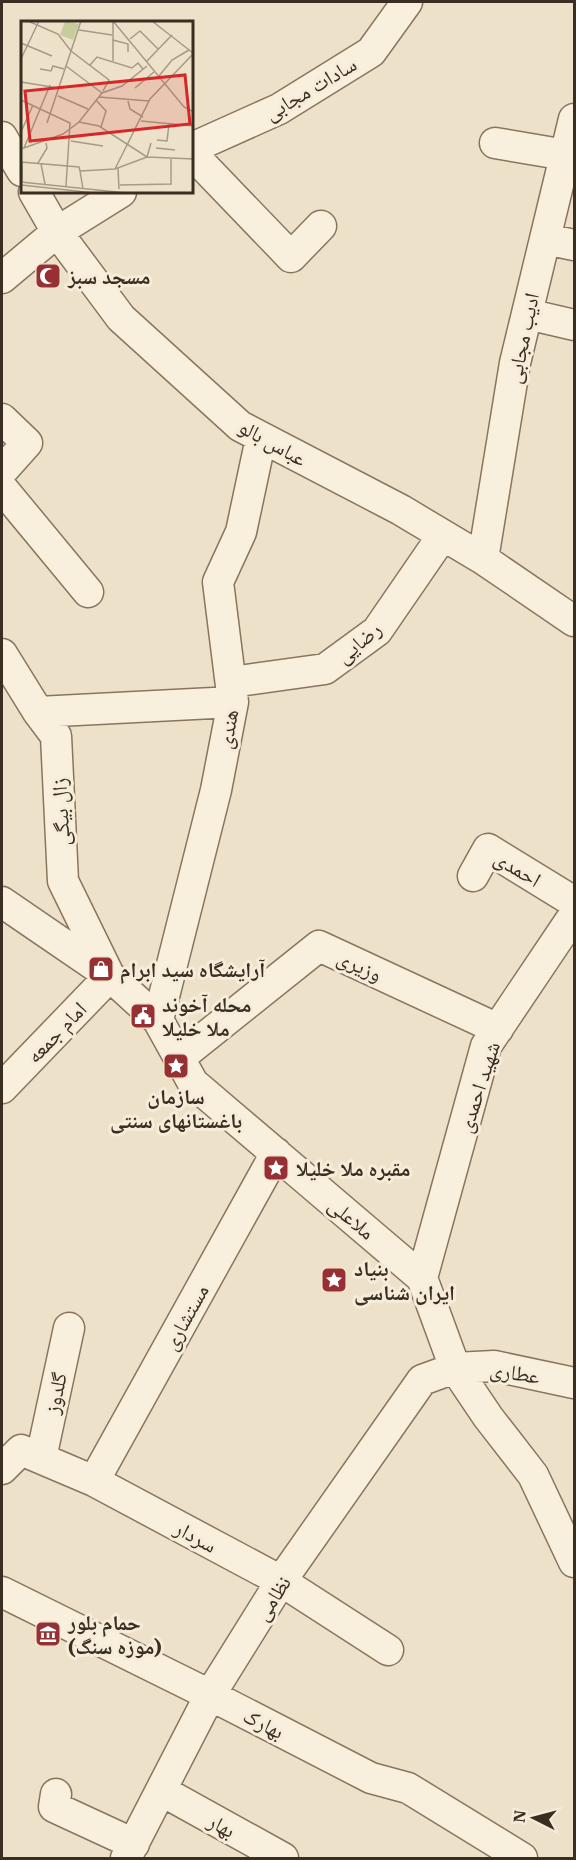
<svg xmlns="http://www.w3.org/2000/svg" width="576" height="1860" font-family="'IBM Plex Serif','Noto Naskh Arabic',serif">
<style>
.lines{fill:none;stroke-linecap:round;stroke-linejoin:round}
.minor-casing{stroke:#89755e;stroke-width:33}
.minor{stroke:#f8f0dc;stroke-width:30}
.labels{text-anchor:middle;dominant-baseline:central;stroke-width:6;stroke-linejoin:round;paint-order:stroke}
.street-label{font-size:21px;fill:#3a2d21;stroke:#f5ecd9}
.poi-label{font-size:21px;font-weight:bold;fill:#3a2d21;stroke:#f5ecd9;text-anchor:start}
.inset-road{fill:none;stroke:#a59a86;stroke-width:1.5}
.view{fill:#d62828;fill-opacity:0.15;stroke:#d62828;stroke-width:3}
.inset-edge{fill:none;stroke:#3a2d21;stroke-width:3}
</style>
<rect width="100%" height="100%" fill="#ede2c9"/>
<g class="lines">
<g class="minor-casing">
<path id="minor" d="M2,137L22,171
M495,143L566,155
M192,148L279,109L371,52L407,2
M192,154L291,257L321,226
M34,192L57,232L121,318L240,426L401,510L483,559L574,621
M545,239L574,245
M2,278L57,232L121,192
M527,314L574,325
M2,419L27,443L2,471
M2,488L88,592
M483,559L515,363L574,119
M2,654L38,712L56,736L63,881L109,975
M231,682L325,669L377,631L443,535
M38,712L233,702
M473,876L488,849L574,902
M2,902L110,976L158,1020L193,1083L422,1278L455,1368L488,1417L533,1475L574,1562
M158,1020L216,790L233,702L218,582L241,532L261,438
M179,1058L319,946L498,1029
M2,1088L110,976
M422,1278L486,1046L574,915
M41,1458L69,1328
M2,1469L21,1450L94,1481L281,1581L388,1650
M94,1481L276,1153
M2,1592L210,1695L371,1778L408,1788L522,1858
M162,1791L283,1858
M56,1794L54,1807L134,1844
M126,1858L210,1695L281,1581L422,1380L455,1368L494,1366L574,1383"/>
</g>
<use href="#minor" class="minor"/>
</g>
<defs>
<g id="mosque-square" transform="scale(1.35)"><rect x="-9" y="-9" width="18" height="18" rx="4" fill="#963032" stroke="#f5ecd9"/><path d="M3.5-4.9A6 6 0 1 0 3.5 4.9A5 5 0 1 1 3.5-4.9Z" fill="#fff"/></g>
<g id="shop-square" transform="scale(1.35)"><rect x="-9" y="-9" width="18" height="18" rx="4" fill="#963032" stroke="#f5ecd9"/><path d="M-5-2.5h2.3a2.7 3.5 0 0 1 5.4 0H5L5.5 6h-11ZM-1.5-2.5h3a1.5 2.3 0 0 0-3 0Z" fill="#fff"/></g>
<g id="civic-square" transform="scale(1.35)"><rect x="-9" y="-9" width="18" height="18" rx="4" fill="#963032" stroke="#f5ecd9"/><path d="M-.6-6.5H3V-4.5H.6V-3L4-1V1h2V6H-6V1h2V-1L-.6-3ZM-1.2 2.5V6h2.4V2.5Z" fill="#fff"/></g>
<g id="sight-square" transform="scale(1.35)"><rect x="-9" y="-9" width="18" height="18" rx="4" fill="#963032" stroke="#f5ecd9"/><path d="M0-6L1.8-2.2L6-1.7L2.9 1.2L3.7 5.4L0 3.3L-3.7 5.4L-2.9 1.2L-6-1.7L-1.8-2.2Z" fill="#fff"/></g>
<g id="museum-square" transform="scale(1.35)"><rect x="-9" y="-9" width="18" height="18" rx="4" fill="#963032" stroke="#f5ecd9"/><path d="M0-6L6-3V-2H-6V-3ZM-5-1h2V3h-2ZM-1-1h2V3h-2ZM3-1h2V3H3ZM-6 4H6V6H-6Z" fill="#fff"/></g>
</defs>
<g fill-rule="evenodd">
<use href="#mosque-square" x="48" y="276"/>
<use href="#shop-square" x="101" y="969"/>
<use href="#civic-square" x="143" y="1016"/>
<use href="#sight-square" x="176" y="1066"/>
<use href="#sight-square" x="276" y="1168"/>
<use href="#sight-square" x="334" y="1280"/>
<use href="#museum-square" x="48" y="1634"/>
</g>
<g class="labels">
<g class="street-label">
<text transform="translate(310 88) rotate(-31)">سادات مجابی</text>
<text transform="translate(522 338) rotate(-78)">ادیب مجابی</text>
<text transform="translate(273 442) rotate(29)">عباس بالو</text>
<text transform="translate(358 642) rotate(-40)">رضایی</text>
<text transform="translate(227 729) rotate(-80)">هندی</text>
<text transform="translate(60 812) rotate(-93)">زال بیگی</text>
<text transform="translate(518 868) rotate(31)">احمدی</text>
<text transform="translate(360 965) rotate(25)">وزیری</text>
<text transform="translate(56 1032) rotate(-46)">امام جمعه</text>
<text transform="translate(478 1087) rotate(-72)">شهید احمدی</text>
<text transform="translate(352 1218) rotate(40)">ملاعلی</text>
<text transform="translate(185 1317) rotate(-61)">مستشاری</text>
<text transform="translate(515 1372) rotate(9)">عطاری</text>
<text transform="translate(55 1393) rotate(-78)">گلدوز</text>
<text transform="translate(196 1536) rotate(28)">سردار</text>
<text transform="translate(272 1598) rotate(-57)">نظامی</text>
<text transform="translate(264 1723) rotate(27)">بهارک</text>
<text transform="translate(222 1825) rotate(29)">بهار</text>
</g>
<g class="poi-label">
<text x="68" y="276">مسجد سبز</text>
<text x="120" y="969">آرایشگاه سید ابرام</text>
<text x="162" y="1004">محله آخوند<tspan x="162" dy="24">ملا خلیلا</tspan></text>
<text x="176" y="1096" text-anchor="middle">سازمان<tspan x="176" dy="24">باغستانهای سنتی</tspan></text>
<text x="296" y="1168">مقبره ملا خلیلا</text>
<text x="354" y="1268">بنیاد<tspan x="354" dy="24">ایران شناسی</tspan></text>
<text x="68" y="1622">حمام بلور<tspan x="68" dy="24">(موزه سنگ)</tspan></text>
</g>
</g>
<g transform="translate(21 21)">
<rect width="172" height="172" fill="#ede2c9"/>
<path d="M44,0L58,3L52,19L39,14Z" fill="#c7cc9d"/>
<path class="inset-road" d="M7,0L37,13L50,30L88,59L82,70M92,0L163,86L173,91M92,0V40M131,0L172,32M58,9L91,14M109,18L119,10L137,28M92,19L107,23V31M0,22L31,35M0,38L18,0M125,41L151,14M69,44L76,36L111,47L117,42L122,48M45,45L81,72M19,48L30,50L32,45L43,48M138,55L151,39L168,29M0,61L37,67M114,67L133,51M37,75L67,88M78,76L128,80M0,79L49,102L45,165M75,79L85,90L80,106M107,80L109,88L122,96M120,100L173,105M58,101L78,105L126,136L130,122M26,102L60,0M0,111L12,84M136,119L146,120L148,103M50,120L82,125M3,127L29,64M135,127L154,129M0,128L42,113L58,101L81,72L101,65L126,45M0,141L58,146L59,150M17,142L26,127L25,122M20,143L24,163M97,147L98,168M94,148L129,78L173,32M59,150L94,148L126,136L173,138M59,150L62,168M1,160V141M0,161L105,172M0,164L74,172M99,164L150,163V138"/>
<path class="view" d="M164,54L169,103L9,120L4,70Z"/>
<rect width="172" height="172" class="inset-edge"/>
</g>
<rect width="576" height="1860" fill="none" stroke="#3a2d21" stroke-width="6"/>
<g transform="translate(534 1818) rotate(276)" stroke="#f5ecd9" stroke-width="4.5" paint-order="stroke">
<path d="M0-4.5L10 22L0 15L-10 22Z" fill="#3a2d21"/>
<text y="-9" font-size="16" font-weight="bold" text-anchor="middle" fill="#3a2d21">N</text>
</g>
</svg>
